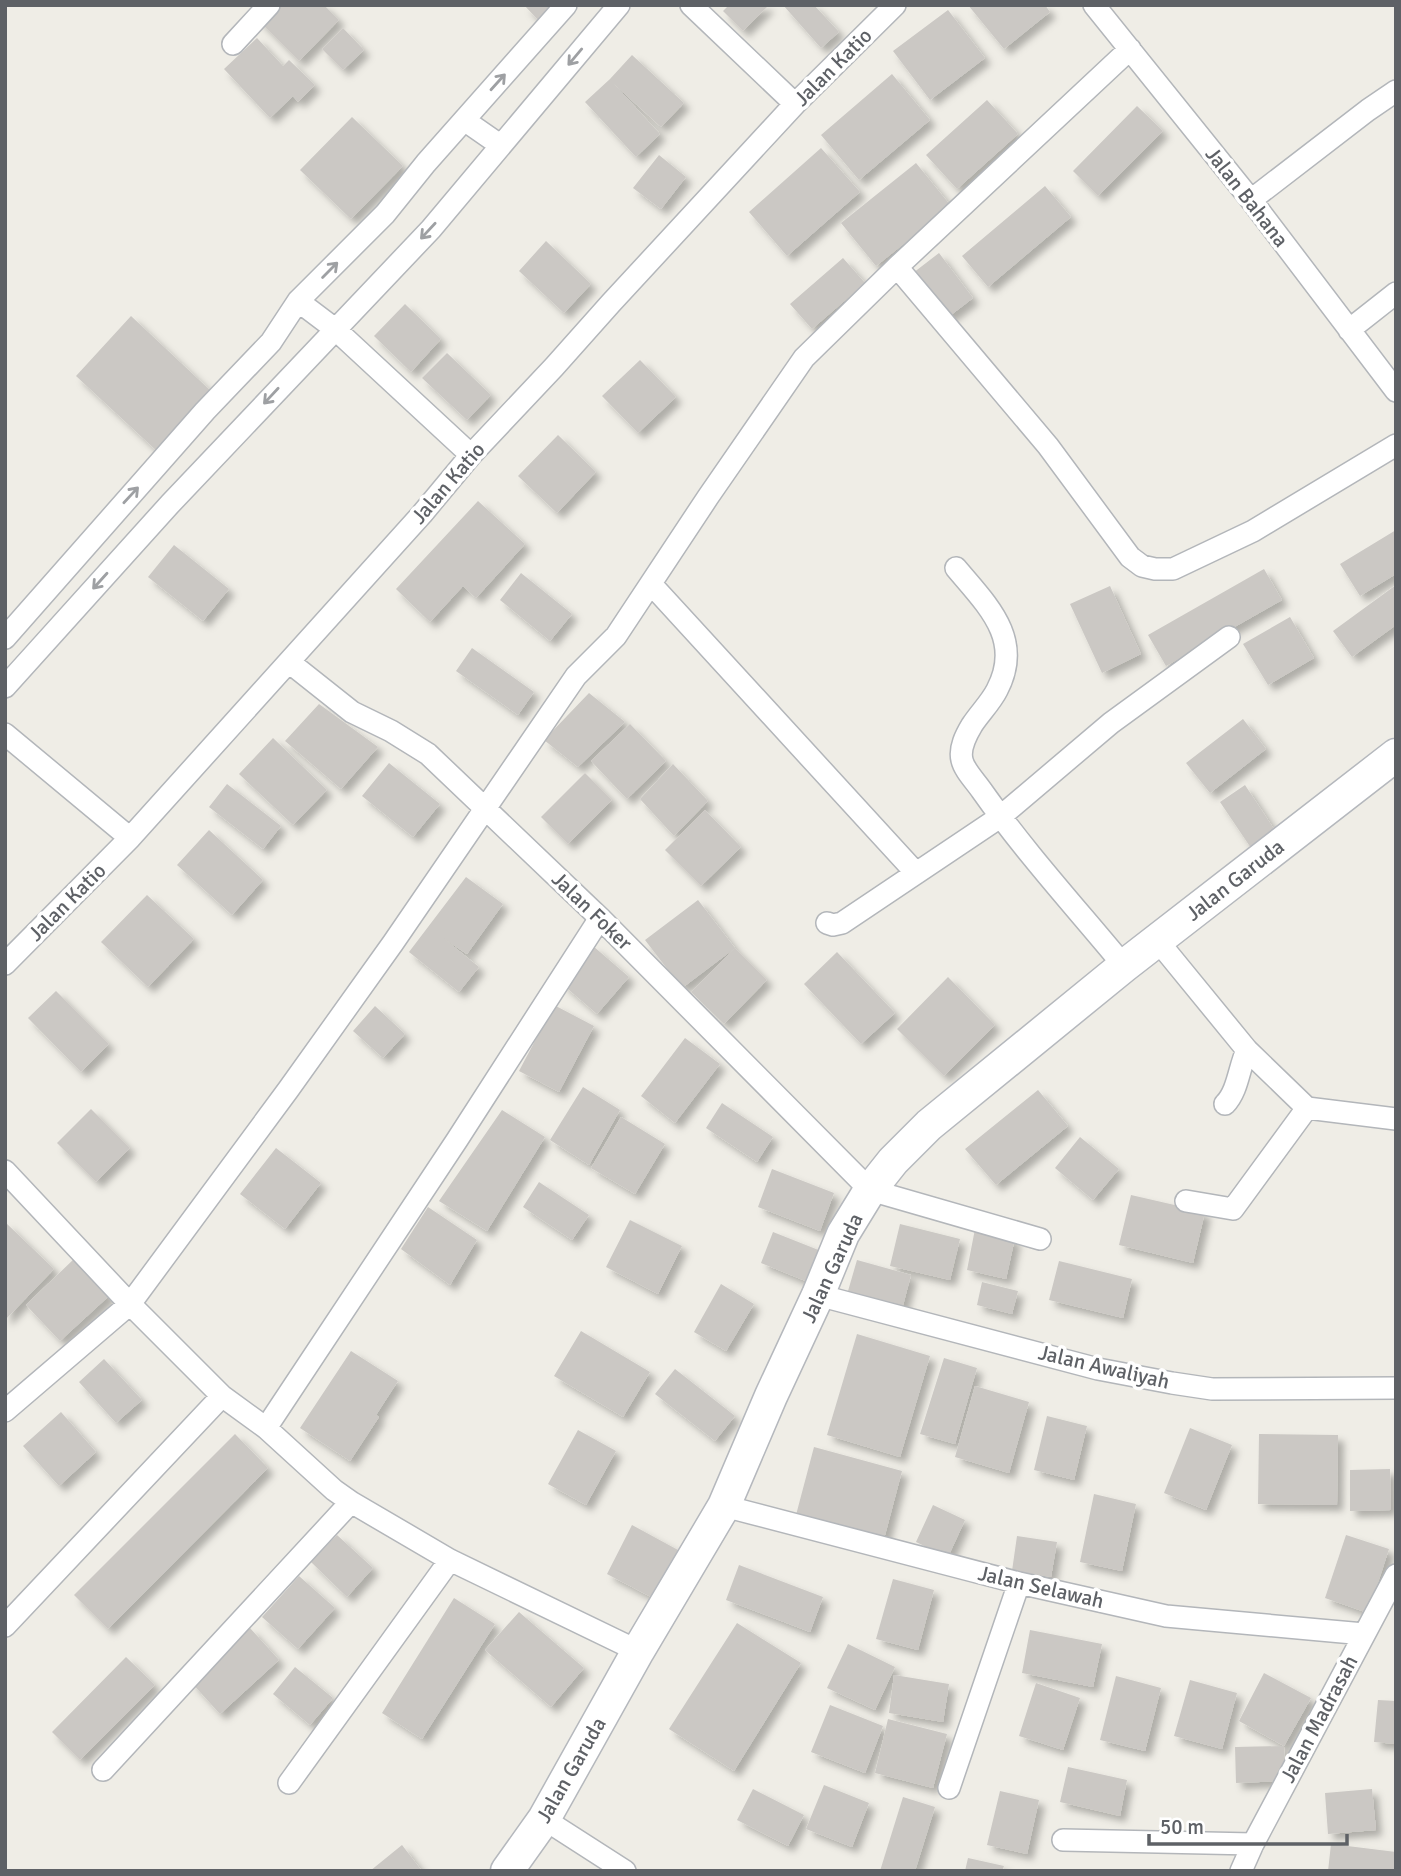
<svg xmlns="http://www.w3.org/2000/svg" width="1401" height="1876" font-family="Signika,sans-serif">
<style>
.building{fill:#cbc8c4;filter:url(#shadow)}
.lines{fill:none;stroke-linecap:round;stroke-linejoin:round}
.street-casing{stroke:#b3b6ba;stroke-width:24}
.secondary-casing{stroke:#b5b8bd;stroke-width:35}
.street{stroke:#fff;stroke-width:21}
.secondary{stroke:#fff;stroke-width:32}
.oneway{stroke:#9ea0a3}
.labels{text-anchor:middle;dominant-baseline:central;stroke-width:7;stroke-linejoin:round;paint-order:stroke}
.street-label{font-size:21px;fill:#5e6166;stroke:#fff}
</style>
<defs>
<filter id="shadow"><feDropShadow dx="6" dy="6" stdDeviation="3.5" flood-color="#0004"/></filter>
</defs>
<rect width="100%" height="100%" fill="#efede6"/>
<path class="building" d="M271,5H324L339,20L299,61L257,19Z
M524,5H560L541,23Z
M729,5H769L743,31L723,11Z
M783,5H814L839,32L821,48Z
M968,5H1045L1050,12L1004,49Z
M948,10L985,58L930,100L893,51Z
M343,28L364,50L343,70L322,49Z
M257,38L283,66L289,60L315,85L298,102L293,96L270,118L224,69Z
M632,55L684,103L661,127L614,84L660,134L636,157L585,102L610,79Z
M892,74L930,120L859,180L821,135Z
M987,100L1018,134L957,189L926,155Z
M1137,106L1163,131L1098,196L1073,171Z
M352,117L403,166L351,219L300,170Z
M821,148L860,192L787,256L749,212Z
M659,155L686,177L661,209L633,188Z
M916,163L951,206L876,266L841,223Z
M1045,186L1071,217L988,287L962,256Z
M546,241L591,284L564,313L519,271Z
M939,253L973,298L947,318L913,273Z
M843,258L865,283L812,329L790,304Z
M405,304L441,339L411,372L374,336Z
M131,316L213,393L158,452L76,376Z
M447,353L491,395L467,420L422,378Z
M640,360L676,397L638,433L602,396Z
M558,435L596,472L557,513L518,476Z
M478,501L525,544L476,598L463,586L430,622L396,589Z
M1396,530V574L1360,596L1340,564Z
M174,545L229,589L203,621L148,577Z
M1264,569L1282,600L1166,666L1148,635Z
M521,573L572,614L550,641L500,600Z
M1396,585V625L1352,657L1333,631Z
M1110,586L1141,654L1102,673L1070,604Z
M1290,617L1314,658L1268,685L1243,644Z
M472,648L534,692L518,715L456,671Z
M589,693L625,722L578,767L544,740Z
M319,704L378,747L341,789L285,741Z
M1243,719L1266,749L1210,793L1186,763Z
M630,724L666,761L627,799L591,761Z
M273,738L327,790L293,825L239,774Z
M389,763L440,804L413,837L362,796Z
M673,764L708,801L674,836L640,799Z
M585,773L612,800L568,844L541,817Z
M227,784L281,826L263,849L209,807Z
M1245,785L1276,832L1251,848L1220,802Z
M705,810L741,847L701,886L665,850Z
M209,830L263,880L232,915L177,865Z
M466,877L503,904L467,954L443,938L479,967L459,992L409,952Z
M147,895L194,939L148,987L101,942Z
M698,900L735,948L682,988L645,940Z
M593,946L629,977L597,1014L561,983Z
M735,948L767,980L724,1024L691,992Z
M837,952L895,1013L861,1044L804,984Z
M948,977L995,1025L944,1076L897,1029Z
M56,991L109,1044L81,1072L28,1018Z
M554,1005L594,1026L559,1092L519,1071Z
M375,1006L405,1034L383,1058L353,1031Z
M685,1038L720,1064L675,1123L641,1096Z
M583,1087L620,1110L589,1165L550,1140Z
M1038,1090L1068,1126L996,1185L965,1149Z
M722,1103L773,1137L757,1162L706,1128Z
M91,1109L130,1148L96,1182L57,1143Z
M502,1110L545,1137L487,1231L439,1201Z
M621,1117L665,1144L635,1194L591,1168Z
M1080,1137L1119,1169L1093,1200L1055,1168Z
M276,1148L321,1183L285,1229L240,1194Z
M772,1169L834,1193L820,1231L758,1207Z
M539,1182L589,1215L572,1240L523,1207Z
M1131,1195L1205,1212L1193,1263L1119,1245Z
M428,1207L477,1240L450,1285L401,1249Z
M630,1220L682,1246L658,1294L606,1267Z
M5,1222L54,1269L5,1320Z
M900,1224L960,1239L950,1280L890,1266Z
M975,1229L1015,1238L1006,1279L967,1270Z
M773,1232L826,1253L813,1284L761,1263Z
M75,1258L110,1295L60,1341L26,1305Z
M857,1260L911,1275L901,1313L846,1298Z
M1059,1261L1132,1279L1123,1318L1049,1300Z
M982,1282L1018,1291L1012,1314L977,1305Z
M721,1284L754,1304L726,1351L694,1332Z
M581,1331L650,1372L623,1417L554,1376Z
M857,1334L930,1356L900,1457L827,1435Z
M351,1351L398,1381L376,1415L379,1417L350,1461L300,1428Z
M944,1358L977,1368L955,1444L920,1434Z
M104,1359L142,1400L116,1423L79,1382Z
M675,1369L735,1416L715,1441L655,1394Z
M975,1386L1029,1402L1009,1473L955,1457Z
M61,1412L96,1452L59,1486L23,1446Z
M1047,1416L1087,1426L1074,1480L1034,1470Z
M1190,1428L1232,1445L1206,1510L1164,1493Z
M578,1430L616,1451L586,1505L548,1484Z
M235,1434L268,1468L108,1629L74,1595Z
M1259,1434L1338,1435L1337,1505L1258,1504Z
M814,1447L902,1471L884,1539L796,1515Z
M1390,1469L1391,1510L1350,1511V1470Z
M1094,1494L1136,1504L1122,1571L1080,1562Z
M933,1505L965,1520L948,1557L916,1542Z
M632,1525L678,1550L653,1598L607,1574Z
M337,1535L373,1568L347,1597L311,1562Z
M1346,1535L1389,1549L1368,1613L1325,1598Z
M1017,1536L1057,1542L1051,1577L1012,1571Z
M739,1565L823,1597L810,1632L726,1600Z
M299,1576L335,1608L298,1649L262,1617Z
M893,1579L934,1590L918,1650L876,1639Z
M454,1598L495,1624L422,1739L382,1713Z
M519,1612L584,1668L551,1707L485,1650Z
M737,1623L801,1663L734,1771L669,1729Z
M250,1628L279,1660L220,1714L190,1681Z
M1030,1630L1102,1644L1093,1687L1022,1673Z
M848,1644L895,1667L875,1710L827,1688Z
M126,1657L155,1685L80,1760L52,1732Z
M295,1667L333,1698L310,1725L273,1694Z
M1264,1673L1311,1698L1284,1746L1239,1721Z
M894,1675L949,1684L943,1722L889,1713Z
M1116,1676L1161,1688L1145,1751L1100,1740Z
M1190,1680L1237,1693L1222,1749L1174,1736Z
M1036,1683L1080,1698L1063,1750L1019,1736Z
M1378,1700L1396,1701V1744L1374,1742Z
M830,1705L883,1726L865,1773L811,1752Z
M888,1719L947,1734L933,1788L875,1773Z
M1284,1746L1285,1781L1236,1783L1235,1747Z
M1068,1767L1127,1780L1120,1816L1060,1802Z
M824,1785L869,1803L852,1847L806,1829Z
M753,1789L804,1815L788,1846L737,1820Z
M1372,1789L1376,1830L1328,1834L1325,1793Z
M1000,1791L1039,1800L1027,1854L987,1845Z
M903,1797L935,1807L915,1871H880Z
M1331,1844L1396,1852V1871H1328Z
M402,1845L422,1871H370Z
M968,1858L1004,1866L1002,1871H965Z"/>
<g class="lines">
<g class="street-casing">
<path id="street" d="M691,5L795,104
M1094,5L1251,200L1396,391
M233,44L269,5
M464,120L500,145
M1251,200L1368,110L1396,91
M897,267L1048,446L1130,557L1142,566L1155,569H1173L1253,531L1396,445
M298,301L335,329L471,455
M1349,330L1396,293
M956,568C987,605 1024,639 997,690C991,702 980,713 972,725C966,735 959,748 962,760C964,770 976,782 982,791C1025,852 1076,908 1124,966
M651,584L916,873
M5,638L205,411L271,342L298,301L385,214L426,163L566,5
M289,662L352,712L391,731L428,754L600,918L870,1190L1040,1239
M5,687L170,504L431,229L619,5
M5,734L130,838
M827,923L833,925L842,923L1000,817L1111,723L1229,637
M1157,940L1247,1050L1307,1108L1396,1119
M5,964L130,838L422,514L471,455L554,367L611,303L795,104L895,5
M1225,1104C1238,1091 1239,1067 1247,1050
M5,1171L130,1304L222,1396L266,1428L334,1490L351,1502L450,1560L638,1651
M1186,1201L1233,1209L1307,1108
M818,1295L1098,1369L1172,1383L1212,1389L1396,1388
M5,1411L130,1304L288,1090L393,943L576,676L616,636L708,497L804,358L897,267L1130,49
M266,1428L457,1140L600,918
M724,1506L1019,1583L1166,1616L1364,1634
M5,1626L222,1396
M103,1770L351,1502
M289,1783L450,1560
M949,1788L1019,1583
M544,1819L625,1871
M1063,1840L1253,1844L1396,1575
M1241,1871L1253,1844"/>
</g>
<g class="secondary-casing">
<path id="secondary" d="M507,1871L544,1819L638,1651L724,1506L771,1396L818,1295L843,1234L870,1190L893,1161L929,1125L1124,966L1396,755"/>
</g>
<use href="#street" class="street"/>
<use href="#secondary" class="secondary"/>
</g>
<defs><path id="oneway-shaft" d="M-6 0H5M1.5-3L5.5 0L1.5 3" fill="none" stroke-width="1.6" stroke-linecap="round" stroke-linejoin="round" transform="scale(1.75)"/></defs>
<g class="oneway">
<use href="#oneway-shaft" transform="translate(575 57) rotate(130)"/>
<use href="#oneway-shaft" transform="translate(498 82) rotate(-48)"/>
<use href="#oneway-shaft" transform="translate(428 231) rotate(133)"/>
<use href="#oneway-shaft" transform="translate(330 270) rotate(-45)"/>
<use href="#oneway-shaft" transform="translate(271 396) rotate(133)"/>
<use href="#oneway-shaft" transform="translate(131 495) rotate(-47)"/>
<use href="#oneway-shaft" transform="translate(100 581) rotate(132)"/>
</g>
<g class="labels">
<g class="street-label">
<text transform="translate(833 67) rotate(-45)">Jalan Katio</text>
<text transform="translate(1247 197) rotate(52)">Jalan Bahana</text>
<text transform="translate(448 483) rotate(-49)">Jalan Katio</text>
<text transform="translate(1235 880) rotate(-38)">Jalan Garuda</text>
<text transform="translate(67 902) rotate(-45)">Jalan Katio</text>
<text transform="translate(592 911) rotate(44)">Jalan Foker</text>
<text transform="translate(832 1268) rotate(-65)">Jalan Garuda</text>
<text transform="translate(1104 1367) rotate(13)">Jalan Awaliyah</text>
<text transform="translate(1041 1587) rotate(13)">Jalan Selawah</text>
<text transform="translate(1319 1719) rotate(-62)">Jalan Madrasah</text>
<text transform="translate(571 1770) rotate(-60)">Jalan Garuda</text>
</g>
</g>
<rect width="1401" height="1876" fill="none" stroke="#5e6166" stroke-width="14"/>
<path d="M1149 1834v10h198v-10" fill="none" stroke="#5e6166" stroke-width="3.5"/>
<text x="1160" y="1834" font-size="21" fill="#5e6166" stroke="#ffffff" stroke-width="5" paint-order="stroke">50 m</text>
</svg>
